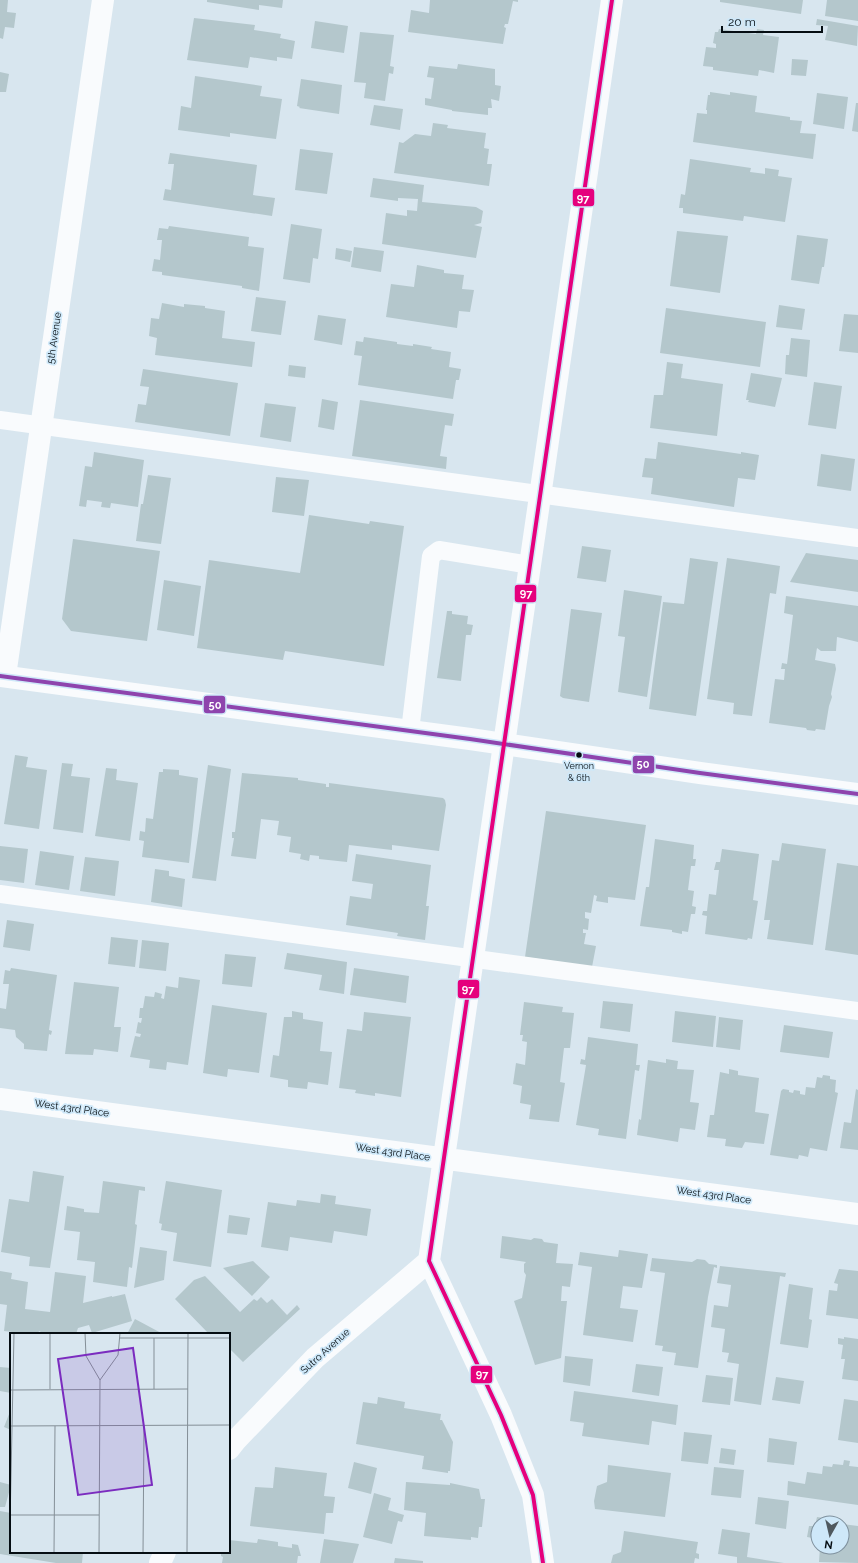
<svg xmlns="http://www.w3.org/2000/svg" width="858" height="1563" font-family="Raleway,sans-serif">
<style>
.building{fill:#b4c7cc}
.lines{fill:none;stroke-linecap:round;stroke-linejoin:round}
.service{stroke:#f9fbfd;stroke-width:18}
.minor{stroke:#f9fbfd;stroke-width:22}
.secondary{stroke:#f9fbfd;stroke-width:22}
.bus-1-casing{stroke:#cee8f9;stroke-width:7}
.bus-2-casing{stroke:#cee8f9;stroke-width:7}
.bus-1{stroke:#8e44ad;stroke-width:4}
.bus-2{stroke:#e5007d;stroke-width:4}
.bus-dot{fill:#050d12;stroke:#cee8f9;stroke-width:1.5}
.labels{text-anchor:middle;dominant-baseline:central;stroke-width:3.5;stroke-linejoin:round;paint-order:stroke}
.bus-label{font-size:9px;fill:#050d12;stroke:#cee8f9}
.street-label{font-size:10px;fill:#050d12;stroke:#cee8f9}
.inset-road{fill:none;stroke:#848f97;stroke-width:1}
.view{fill:#7b2cbf;fill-opacity:0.15;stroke:#7b2cbf;stroke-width:2}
.inset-edge{fill:none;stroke:#050d12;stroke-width:2}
.line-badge{stroke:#cee8f9;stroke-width:1.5}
.badge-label{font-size:11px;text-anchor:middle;font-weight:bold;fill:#fff}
</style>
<rect width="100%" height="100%" fill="#d8e6ef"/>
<path class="building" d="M0,0H8L7,12L16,13L14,28L5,27L3,39L0,38Z
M207,0H283L282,8L259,5V10L207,2Z
M430,0H518V2L513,1L508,24H505L504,27L506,28L503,44L408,32L411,10L429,13Z
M720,0H803L801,14L720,2Z
M827,0H858V21L825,16Z
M194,18L255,25L254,30L281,34L280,38L295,41L292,59L277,57V61L250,57L248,68L187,60Z
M817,19L858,26L857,46L825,40L828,26L816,25Z
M315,21L348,26L344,53L311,48Z
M719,29L756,34L757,29L764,30L763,35L779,37L774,73L759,70L758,76L713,70V67L703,66L706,47L716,48V44L713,43L715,32H718Z
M360,32L394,35L390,66L394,67L393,74L389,73L385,101L364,98L366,83L354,82Z
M792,59L808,60L806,76L791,75Z
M458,64L495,69V85L501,86L499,101L491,99L492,108H488V115L452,111V110L425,105V98L431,99L434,78L427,77L429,66L457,69Z
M0,72L9,74L6,92H0Z
M195,76L262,86L260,96L282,99L276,139L230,133V137L178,130L181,106L191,108Z
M301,79L342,85L339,114L299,108L300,107L297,106Z
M710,92L730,95V92L757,96L755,112L790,117V120L802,121L800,133L816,134L813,159L693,142L697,113L707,114V110H706L708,95H710Z
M817,93L848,97L844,129L813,124Z
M856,103H858V132L852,131Z
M374,105L403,109L400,130L370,125Z
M433,123L448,125L447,128L486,133L484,148L489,149L487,164H492L489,186L394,173L399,142L403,143L415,134L431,136Z
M300,149L333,153L327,194L295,190Z
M170,153L257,165L253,195L275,198L272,216L163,200L165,189L171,190L174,164H168Z
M690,159L751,168L750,172L765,174V168L779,170L778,176L792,178L785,222L744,216L743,221L683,213V208H679L681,194L685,195Z
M373,178L424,185L422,202L476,207L483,211L481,223L474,225L482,227L476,258L382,244L386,213L407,216V210L417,211L418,199L398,198V201L370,197Z
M291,224L322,229L318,259L313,258L310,283L283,279Z
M169,226L249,237L248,246L264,248L259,291L242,288V286L162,275V272L152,271L154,259L160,260L162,240H157L159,228L168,229Z
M677,231L728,236L720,293L670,286Z
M797,235L828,239L824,267H822L819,284L791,280Z
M354,247L384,251L381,272L351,267Z
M336,248L352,251L350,262L335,259Z
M417,265L444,270V273L464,275L462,289L474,290L470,312L459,311L457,328L386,317L391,284L414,287Z
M256,297L286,301L281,335L251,331Z
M162,303L184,307V304L205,306V308L225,311L222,338L255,342L252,367L155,355L157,338L149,336L151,318L159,319Z
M779,305L805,309L802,330L776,327Z
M666,308L766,322L760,367L660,353Z
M844,314L858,315V353L839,351Z
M318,315L346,319L342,345L314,340Z
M364,337L397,342V344L413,346V344L432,347L431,349L451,352L449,367L461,369L459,380H456L453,399L358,385L362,356L354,355L356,341L363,342Z
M791,338L810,340L807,377L785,374L786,355H789Z
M667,362L683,364L681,378L723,384L717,436L650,428L654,395H663Z
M289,365L306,367L305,378L288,376Z
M143,369L238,383L230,436L135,422L138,404L146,405L149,387L140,386Z
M751,373L782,378L775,407L748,402L749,400H746Z
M814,382L842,386L836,429L808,425Z
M322,399L338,402L334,430L318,427Z
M360,400L454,414L452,426L445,425L440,456L447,457L446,469L352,456Z
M265,403L296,407L291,442L260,437Z
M658,442L741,454V452L759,455L755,480L738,478L734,507L651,494L653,478L642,477L645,458L656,459Z
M94,452L144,460L138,507L111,503L110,508L101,507L102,502L87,500L86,507L79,506L85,466L92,467Z
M821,454L855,459L851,491L817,486Z
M148,475L171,478L161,544L136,541L141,504H143Z
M276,477L309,480L304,516L272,512Z
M309,515L369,524L370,521L404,526L384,666L285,651L283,660L197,648L209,560L300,573Z
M73,539L160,551L147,641L71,631L62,619Z
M582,546L611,550L606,582L577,578Z
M806,553L858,560V592L790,582Z
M690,558L718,562L696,716L649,709L663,602L684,604Z
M727,558L780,566L776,594L770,593L752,716L733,714L734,703L707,699Z
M164,580L201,586L194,636L157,630Z
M624,590L662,596L647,697L618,692L625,637L618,636Z
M786,596L858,606V642L837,637L836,651H821L817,648L815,660L835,664L836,669L831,694L832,697L829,706L825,730L816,729L815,731L807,730L806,728L769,723L775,679L784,680L785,669H781L782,663L787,664L793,615L784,613Z
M571,609L602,613L589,702L563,698L560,696Z
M447,611H452V614L468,616L467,624L473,625L471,635H466L461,681L437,678Z
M15,755L28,757L26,767L47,770L39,829L4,824Z
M62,763L73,764L71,776L90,778L83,833L53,829Z
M208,765L231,769L216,881L192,878Z
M106,768L117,769L116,780L138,783L130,841L95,836Z
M163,769L179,770V775L198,778L189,863L142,857L144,841L139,840L140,831L145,832L146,818L153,819L159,772H163Z
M242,773L298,778V780L326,784V787H329V783L443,798L445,800L446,805L439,851L392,845V850L349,845L347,862L319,859V856L310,855L309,861L300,859L301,854L289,852L291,837L277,835L279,821L261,819L256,859L231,856L234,838H232V832H235Z
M546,811L646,825L635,900L608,897V903L596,901L597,896L594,895L591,913L585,912V918L589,919L588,930L583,929V933H586L584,944L596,946L592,967L525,957Z
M655,839L694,845L693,859H696L695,866H691L688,890L694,891L692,906L696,907L695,914H691L688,932L682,931V934L672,932V930L640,926L646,887H649Z
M782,843L826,849L813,945L767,939L770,920H764L772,860L779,861Z
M0,846L28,849L24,883L0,880Z
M722,849L759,854L753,900L758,901L752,939L748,938L747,940L705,934L707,916L702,915L703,911H707L709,894L716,895L719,870H714L716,862H720Z
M40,851L74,856L69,890L35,885Z
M356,854L431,865L426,906H429L425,940L397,936L398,933L346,925L350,896L371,899L373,884L352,881Z
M85,857L119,861L115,896L80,891Z
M837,863L858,866V955L825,950Z
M155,869L169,871V876L185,879L182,907L151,902Z
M7,920L34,924L30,951L3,947Z
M111,937L138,940L135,967L108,964Z
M142,940L169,943L166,971L139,968Z
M287,953L347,962L344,994L319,990L322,975L284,969Z
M225,954L256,957L252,987L222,984Z
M11,968L57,975L49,1030L52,1031L51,1035L49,1034L47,1051L24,1049V1044L16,1037L15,1030L0,1028V1008L6,1009L9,984H3L5,970L10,971Z
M354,968L409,976L406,1003L350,995Z
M179,977L200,980L188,1065L167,1062L166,1070L149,1068L150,1060L130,1057L135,1036L140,1037L141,1034L136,1033L138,1022L141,1023L142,1018H139L140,1008H143L145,996L154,997L155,992L162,994L161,998L164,999L166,986L178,988Z
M74,982L119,987L114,1027H121L118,1052L94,1049L93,1055L65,1054Z
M603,1001L633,1004L630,1032L600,1028Z
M524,1002L563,1007L562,1012L574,1013L570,1048H564L560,1082L565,1083L559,1122L529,1119L531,1105L520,1103L522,1086L513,1084L516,1063L525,1065L527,1042L522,1041L523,1035H520Z
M212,1005L267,1013L259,1073L228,1069L227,1077L203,1073Z
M292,1011L303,1013V1019L323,1022L320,1051L332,1052L328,1085L308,1082L307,1089L288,1087V1080L270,1077L273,1055L279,1056L284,1017H292Z
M675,1011L716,1016L713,1047L672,1042Z
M364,1012L411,1017L401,1097L375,1093V1096L355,1093L356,1090L339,1088L347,1029L362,1031Z
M719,1017L743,1020L740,1050L716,1047Z
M784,1025L833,1032L829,1058L780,1052Z
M588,1037L638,1044L636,1065H640L639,1071L635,1070L626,1139L598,1135L599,1129L576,1125L586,1065L580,1064L581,1059L585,1060Z
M666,1059L678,1061L677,1069L694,1070L690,1102L699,1103L695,1130L680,1128L678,1142L637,1135L639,1119L641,1120L648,1060L666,1063Z
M729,1069L738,1071V1075L759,1078L755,1112L769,1114L764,1144L745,1142L742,1148L725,1146L726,1139L707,1137L710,1115H714L720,1072L729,1074Z
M823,1075L830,1076V1079L836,1080L835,1092L838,1093L827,1151L810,1148L808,1157L799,1155L798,1159L770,1155L781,1091L783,1089L789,1090V1092L793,1093L794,1090L800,1091V1094L805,1095L806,1087L815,1088L817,1077L822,1078Z
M856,1089L858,1090V1150L840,1148L844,1122L851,1123Z
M33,1171L64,1176L50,1268L29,1266L30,1257L1,1252L9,1199L29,1202Z
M103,1181L145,1187V1191L139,1190L135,1224L137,1225L132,1268L129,1267L127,1287L93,1282L95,1262L77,1260L80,1232L64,1230L67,1206L84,1209V1212L99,1213Z
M166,1181L222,1190L211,1267L173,1261L177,1233L161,1230L162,1224L159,1223Z
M321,1194L336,1196L335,1204L371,1209L367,1236L334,1231L332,1243L290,1237L288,1251L261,1247L268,1202L296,1206L297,1200L320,1203Z
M229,1215L250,1218L247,1235L227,1233Z
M502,1236L531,1240L534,1238L542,1239L544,1242L558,1244L556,1263L573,1264L570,1287L562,1286L561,1301H567L561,1358L535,1365L514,1301L522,1298L526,1275L524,1272V1264L526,1262L500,1258Z
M140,1247L167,1251L164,1280L134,1288Z
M619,1250L648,1254L642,1288L623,1286L620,1308L638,1310L633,1342L583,1335L592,1267L578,1265L580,1252L618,1257Z
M652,1258L692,1262L697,1259L705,1260L709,1264L717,1265V1268L714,1267L708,1297L698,1368L674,1365L676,1353L662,1351L663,1346L655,1345L665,1273L650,1271Z
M253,1261L270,1277L252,1296L223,1268Z
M720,1266L786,1273L785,1277L780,1276L761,1405L734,1401L739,1364L727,1362L729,1353L722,1352L725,1329L711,1327L714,1305L728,1307L731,1285L717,1283Z
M839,1269L858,1271V1319L826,1315L829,1290L837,1291L838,1284L834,1283Z
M0,1271L12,1273L11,1279L28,1282L25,1309L50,1312L55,1272L86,1276L83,1303L112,1296V1297L125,1294L132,1321L92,1333L89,1325L78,1328L76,1334H45L39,1331L38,1334H29L4,1331L7,1305L0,1304Z
M205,1276L240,1312L254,1299L257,1301L261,1297L267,1303L272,1299L287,1315L297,1305L300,1309L243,1362L230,1349L229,1350V1334H209L175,1299L194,1280Z
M789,1284L813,1288L809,1319L812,1320L808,1348L780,1344Z
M135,1319L163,1334L164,1332L167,1334H127Z
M844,1337L858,1339V1381L842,1379L845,1359H841L843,1345L838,1344V1338L844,1339Z
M565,1356L593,1359L590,1386L563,1382Z
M636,1364L663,1367L659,1396L632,1392Z
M0,1367L11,1368V1393L0,1391Z
M706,1375L733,1378L730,1405L702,1402Z
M776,1377L804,1381L800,1404L772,1400Z
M574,1391L678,1405L676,1425L652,1421L649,1445L582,1436L584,1423L570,1421Z
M378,1397L405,1402L404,1408L441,1414L440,1420H442L453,1442L450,1471H448V1473L422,1469L424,1456L356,1444L363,1402L377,1404Z
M844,1399L858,1401V1443L838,1440Z
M11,1409V1430L4,1427Z
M684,1432L712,1435L708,1464L681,1461Z
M769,1438L797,1442L794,1465L767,1462Z
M721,1448L736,1450L734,1465L719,1463Z
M844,1460L850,1461L849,1466L858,1467V1505L787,1495L788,1481L805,1484L807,1472L822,1474L823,1466L832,1467L833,1464L843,1465Z
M354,1462L377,1468L371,1494L348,1488Z
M608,1465L671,1473L665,1517L595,1509L594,1501L597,1486L607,1482Z
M275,1467L327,1473L324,1496L335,1497L333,1513H326L324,1534L250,1526L255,1487L273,1488Z
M714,1467L744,1470L741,1498L711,1495Z
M0,1482L11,1485L5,1507H0Z
M406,1482L450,1485V1483L479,1489L481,1499H485L482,1527H479L478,1538L471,1537V1540L424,1536L426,1513L404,1510Z
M374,1493L391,1498L388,1510L404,1515L402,1522L398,1521L392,1544L363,1537Z
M758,1497L789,1501L786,1529L755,1524Z
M0,1511L11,1513V1552H83L82,1563H56L0,1554Z
M817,1517L838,1520L837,1523H818V1539L807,1537L809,1526H815Z
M842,1524L858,1526V1563L819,1562L820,1547H842Z
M722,1529L750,1533L747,1557L784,1563H737V1557L718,1554Z
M624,1531L698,1542L696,1553L699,1554V1559L695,1558L694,1563H611L613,1555L621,1552Z
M258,1539L278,1542V1546L292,1548V1544L298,1545L301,1556H298L297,1563H222L223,1557L221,1556V1552H229V1540L257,1543Z
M324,1539L359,1544L353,1563H320Z
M395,1558L423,1561V1563H394Z"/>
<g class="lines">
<path class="service" d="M0,420L858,538
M410,731L431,556L439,550L530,565
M0,894L858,1011"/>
<path class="minor" d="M5,676L103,0
M0,1099L858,1214
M229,1449L236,1440L315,1358L429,1261
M160,1563L165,1552
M543,1563L533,1495L501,1415L429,1261L612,0"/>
<path class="secondary" d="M0,676L470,739L700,773L858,794"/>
<g class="bus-1-casing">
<path id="bus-1" d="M0,676L470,739L700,773L858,794"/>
</g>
<g class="bus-2-casing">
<path id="bus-2" d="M543,1563L533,1495L501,1415L429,1261L612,0"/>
</g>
<use href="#bus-1" class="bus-1"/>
<use href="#bus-2" class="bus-2"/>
</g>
<circle class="bus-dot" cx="579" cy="755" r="3.5"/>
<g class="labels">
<g class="bus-label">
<text x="579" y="766">Vernon<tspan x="579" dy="12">&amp; 6th</tspan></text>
</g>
<g class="street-label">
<text transform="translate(54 338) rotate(-82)">5th Avenue</text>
<text transform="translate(72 1108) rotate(8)">West 43rd Place</text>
<text transform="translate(393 1152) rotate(8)">West 43rd Place</text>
<text transform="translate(714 1195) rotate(8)">West 43rd Place</text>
<text transform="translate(325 1351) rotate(-42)">Sutro Avenue</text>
</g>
</g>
<g transform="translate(10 1333)">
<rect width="220" height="220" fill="#d8e6ef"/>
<path class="inset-road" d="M75,0L76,23L90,47L89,220M110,5H220M220,39V78M90,47L108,22L110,0M40,56V0M144,56V5M0,57L178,56M0,93L220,92M0,182H89M0,191L4,0M44,220L45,93M133,220L134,93M177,220L178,0"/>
<path class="view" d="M123,15L142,152L68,162L48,26Z"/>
<rect width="220" height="220" class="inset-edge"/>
</g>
<g class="line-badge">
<rect x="572" y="188" width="23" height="19" rx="4" fill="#e5007d"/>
<rect x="514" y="584" width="23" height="19" rx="4" fill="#e5007d"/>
<rect x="203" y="695" width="23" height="19" rx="4" fill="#8e44ad"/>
<rect x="632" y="755" width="23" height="19" rx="4" fill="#8e44ad"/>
<rect x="457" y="979" width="23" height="20" rx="4" fill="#e5007d"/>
<rect x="470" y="1365" width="23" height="19" rx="4" fill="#e5007d"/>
</g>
<g class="badge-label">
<text x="583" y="202">97</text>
<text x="526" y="597">97</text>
<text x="215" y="709">50</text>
<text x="643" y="768">50</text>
<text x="468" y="993">97</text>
<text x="482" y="1378">97</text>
</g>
<g transform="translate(830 1535) rotate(188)"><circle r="19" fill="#cee8f9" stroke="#7e909d"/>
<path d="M0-3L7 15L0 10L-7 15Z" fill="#4f595f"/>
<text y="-6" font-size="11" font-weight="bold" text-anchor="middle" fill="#050d12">N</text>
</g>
<path d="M722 26v6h100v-6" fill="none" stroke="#050d12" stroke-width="2"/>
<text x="728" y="26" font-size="12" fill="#050d12" stroke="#cee8f9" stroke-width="3" paint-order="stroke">20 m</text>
</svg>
